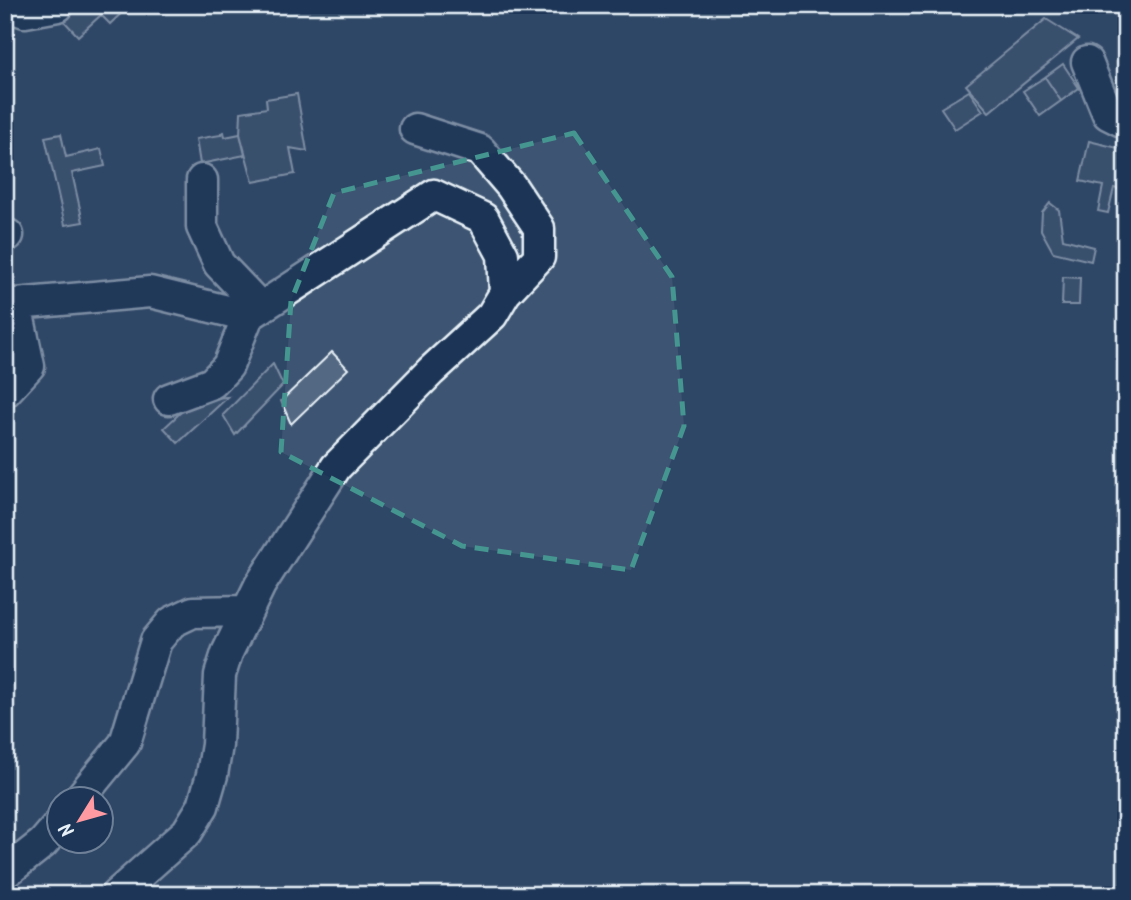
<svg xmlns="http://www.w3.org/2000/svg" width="1131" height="900" font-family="Kalam,sans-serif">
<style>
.green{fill:#3e5472;stroke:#93a2b5;stroke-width:2;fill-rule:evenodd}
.building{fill:#536782;stroke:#e8f1f8;stroke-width:2}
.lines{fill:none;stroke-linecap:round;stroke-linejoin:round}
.minor-casing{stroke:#e8f1f8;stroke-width:35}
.minor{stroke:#1d3557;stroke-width:30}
.marked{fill:none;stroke:#459590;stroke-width:5;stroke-dasharray:14 9;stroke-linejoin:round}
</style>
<rect width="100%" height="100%" fill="#253d5d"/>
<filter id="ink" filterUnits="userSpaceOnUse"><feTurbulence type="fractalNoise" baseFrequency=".0143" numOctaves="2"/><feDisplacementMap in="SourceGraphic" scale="14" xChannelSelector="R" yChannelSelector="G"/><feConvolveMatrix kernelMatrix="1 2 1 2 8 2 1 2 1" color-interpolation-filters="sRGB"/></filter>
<g filter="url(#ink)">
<path class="green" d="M5,5H1126V895H5ZM60,799H102V841H60Z"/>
<path class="building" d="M80,5H130L110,24L101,15L78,36L64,21Z
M1046,19L1078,39L989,112L966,85Z
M1063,64L1079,88L1061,101L1045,77Z
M1045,77L1061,101L1040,116L1023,91Z
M969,91L983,111L955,129L941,108Z
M297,94L307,151L290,148L295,174L253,182L240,134L241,112L267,108L266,99Z
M224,132L225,137L240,134L245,155L200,164L196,139L221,135V133Z
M61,134L66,157L101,149L105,166L72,173L83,222L65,225L45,137Z
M1089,141L1126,150V191L1114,188L1108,213L1098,211L1103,186L1080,181Z
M1050,203L1059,210L1063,239L1094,247L1091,261L1053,252L1041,230L1042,213Z
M1063,277L1080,278L1079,305H1062Z
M332,352L348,369L291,424L281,401Z
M273,364L283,385L235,435L223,415Z
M228,397L178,443L164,428L195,399Z"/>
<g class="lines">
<g class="minor-casing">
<path id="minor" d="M5,5L25,12L58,6
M1087,62L1108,114L1126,123
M415,129L480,150L511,186L539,228V257L505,293
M202,180V227L219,264L261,308
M5,237L8,235
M5,305L150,292L248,316L434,195L483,218L503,255L505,293L492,315L431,371L336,467L260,585L227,653L220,675L217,745L212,775L203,806L187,832L116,895
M5,392L29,366L16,305
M169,399L212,383L228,366L248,316
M79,799L125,743L156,641L172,622L193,612L246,611
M5,873L43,843L60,823"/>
</g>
<use href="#minor" class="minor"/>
</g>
</g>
<path d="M0 0H1131V900H0ZM574,133L672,277L684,426L631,570L462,546L281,452L291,301L334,193Z" fill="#253d5d" fill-opacity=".55" fill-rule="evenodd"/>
<path class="marked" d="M574,133L672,277L684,426L631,570L462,546L281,452L291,301L334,193Z"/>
<rect width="1131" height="900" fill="none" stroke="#1d3557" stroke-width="28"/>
<rect x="14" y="14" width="1103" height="872" fill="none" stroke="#e8f1f8" stroke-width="2.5" filter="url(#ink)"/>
<g transform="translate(80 820) rotate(233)"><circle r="33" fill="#1d3557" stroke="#6e8097" stroke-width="2"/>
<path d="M0-5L12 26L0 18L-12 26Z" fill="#ff9aa2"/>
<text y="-10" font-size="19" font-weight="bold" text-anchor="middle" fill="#e8f1f8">N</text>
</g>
</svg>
